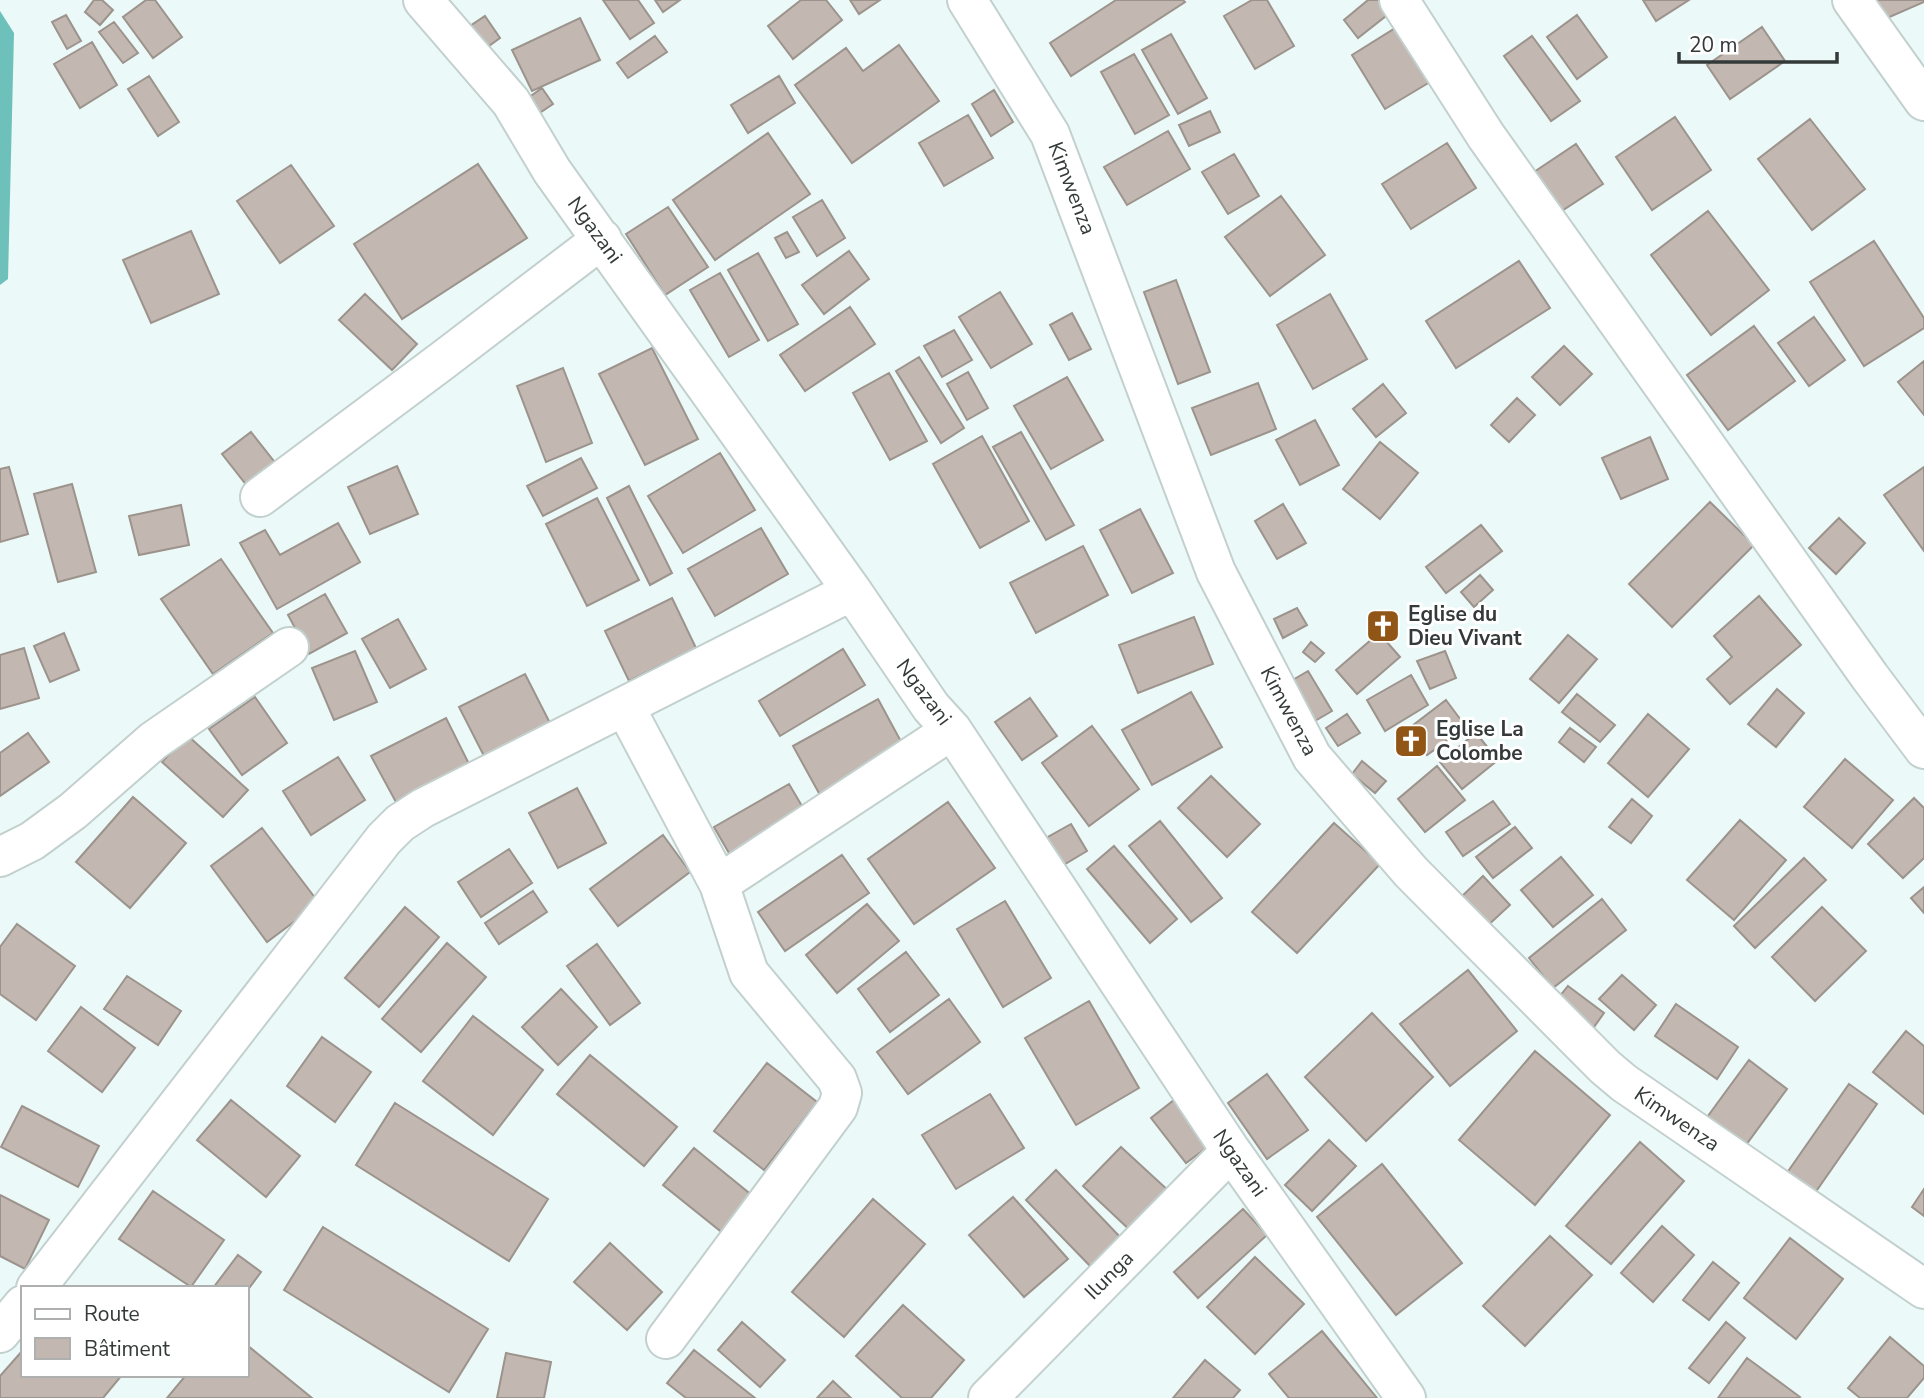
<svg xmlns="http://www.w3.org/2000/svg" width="1924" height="1398" font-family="'Nunito Sans',sans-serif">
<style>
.water{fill:#6dc1ba}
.building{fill:#c2b8b1;stroke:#9c938c;stroke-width:2}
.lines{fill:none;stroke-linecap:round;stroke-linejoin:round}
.minor-casing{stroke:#c2d0ce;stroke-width:42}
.minor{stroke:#fff;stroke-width:38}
.labels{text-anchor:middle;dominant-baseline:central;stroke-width:6;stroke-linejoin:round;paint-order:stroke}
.street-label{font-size:21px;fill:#343a39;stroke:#fff}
.poi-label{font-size:21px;font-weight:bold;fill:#343a39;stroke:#fff;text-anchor:start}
</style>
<rect width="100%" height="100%" fill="#ebf9f8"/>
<path class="water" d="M0,11L14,33L8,279L0,285Z"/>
<path class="building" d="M94,0H102L113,10L100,25L85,12Z
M146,0H155L182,37L153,58L123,17Z
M603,0H638L654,23L630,39Z
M655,0H680L663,12Z
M801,0H826L842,20L793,59L768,26Z
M850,0H880L859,14Z
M1116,0H1183L1185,2L1071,76L1050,43Z
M1252,0H1267L1294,46L1255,69L1224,16Z
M1368,0H1381L1391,12L1358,38L1344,20Z
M1643,0H1689L1656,21Z
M1876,0H1924V2L1885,19Z
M66,15L81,41L67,49L52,22Z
M1577,15L1607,57L1577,79L1547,37Z
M485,16L500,38L486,48L470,26Z
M580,18L600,60L532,91L512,50Z
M114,22L138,53L123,63L99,32Z
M1397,27L1430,82L1385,109L1352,55Z
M1762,27L1785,61L1730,99L1707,65Z
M1171,34L1207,98L1178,114L1142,50Z
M655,36L667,52L628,78L617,63Z
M1532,36L1580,101L1551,121L1504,56Z
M92,42L117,85L80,108L54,64Z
M899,45L939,101L852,163L795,85L846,48L863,71Z
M1134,54L1169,115L1135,134L1101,72Z
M149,76L179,122L158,136L128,89Z
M779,76L795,103L748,133L731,105Z
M542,88L553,104L538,114L528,98Z
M994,90L1013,122L991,136L972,104Z
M1210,111L1220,132L1189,146L1179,125Z
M968,115L993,158L944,186L919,143Z
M1675,117L1711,170L1652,210L1616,157Z
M1810,119L1865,189L1812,230L1758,159Z
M1168,131L1190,169L1127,205L1104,167Z
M768,133L810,194L715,260L673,200Z
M1447,143L1476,188L1411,229L1382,184Z
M1576,144L1603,184L1557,214L1531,174Z
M1234,154L1259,196L1228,214L1202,172Z
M478,164L527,238L402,319L354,244Z
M291,165L334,226L280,263L237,201Z
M1281,196L1325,255L1270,296L1225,237Z
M822,200L845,238L817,256L793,217Z
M668,207L708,267L665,295L626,234Z
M1708,211L1769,290L1711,335L1651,255Z
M191,231L219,294L151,323L123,260Z
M787,232L799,252L786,258L775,238Z
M1874,241L1924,318V328L1864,366L1810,282Z
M849,251L869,279L824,314L802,285Z
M758,253L798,324L768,341L728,270Z
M1519,261L1550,308L1456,368L1426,321Z
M720,273L759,340L729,357L690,290Z
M1176,280L1210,372L1178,384L1144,292Z
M1000,292L1032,344L991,368L959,317Z
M365,294L417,344L392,370L339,320Z
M1330,294L1367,359L1313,389L1277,325Z
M850,307L875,344L805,391L780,355Z
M1072,313L1091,349L1069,360L1050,325Z
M1814,317L1845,360L1809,386L1778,343Z
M1754,326L1795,381L1728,430L1687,375Z
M954,330L972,360L942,377L924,346Z
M1564,346L1592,374L1560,405L1532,377Z
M652,348L698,439L645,465L599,374Z
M919,357L964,428L941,443L896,371Z
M1924,361V415L1898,382Z
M563,368L592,443L546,462L517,386Z
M968,372L988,408L967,420L947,384Z
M889,373L927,441L890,460L853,393Z
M1067,377L1103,440L1051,469L1014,406Z
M1258,383L1276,429L1211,455L1192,408Z
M1383,384L1406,413L1376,437L1353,409Z
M1517,398L1535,415L1509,442L1491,425Z
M1315,420L1339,465L1300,485L1276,440Z
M251,432L277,465L248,487L222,454Z
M1021,432L1074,525L1046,540L993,447Z
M982,436L1029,521L980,548L933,464Z
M1650,437L1668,479L1621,499L1602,458Z
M1380,442L1418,473L1380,519L1343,489Z
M720,453L755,510L683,553L648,496Z
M581,458L597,488L543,516L527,486Z
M397,466L418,514L370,534L348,487Z
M9,467L28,534L0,542V469Z
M1924,467V551L1884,495Z
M72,484L96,572L58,582L34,494Z
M629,486L672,573L650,585L607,498Z
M597,498L639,580L587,606L546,524Z
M1710,502L1754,545L1672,627L1629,584Z
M1283,504L1306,543L1277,559L1255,521Z
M181,505L189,545L139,555L129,516Z
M1140,509L1173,573L1132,593L1100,530Z
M1839,518L1865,543L1836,574L1809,548Z
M338,523L360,562L277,609L240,543L265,530L280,555Z
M1481,525L1502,551L1446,593L1426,567Z
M761,528L788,574L715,616L688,569Z
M1083,546L1108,595L1036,633L1010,583Z
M221,559L273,633L213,674L161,599Z
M1480,575L1493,590L1474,607L1461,592Z
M325,594L347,633L309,654L288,615Z
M1759,596L1801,645L1730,704L1707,679L1732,657L1714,636Z
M672,598L696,648L629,681L605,631Z
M1297,608L1307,625L1283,638L1274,619Z
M1194,617L1213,664L1138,693L1119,645Z
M398,619L426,669L390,688L362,639Z
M64,633L79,670L50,682L34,646Z
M1379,633L1400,657L1357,694L1336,670Z
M1568,635L1597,659L1559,703L1530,679Z
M1311,642L1324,653L1315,662L1303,652Z
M24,648L39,698L0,709V655Z
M843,649L865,685L780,736L759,701Z
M355,651L377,702L334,720L312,668Z
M1445,651L1456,678L1430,689L1417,661Z
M1308,671L1332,711L1315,721L1291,681Z
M525,674L551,725L485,758L459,707Z
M1411,675L1428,705L1385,731L1367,700Z
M1777,689L1804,713L1776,747L1748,724Z
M1191,692L1222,747L1152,785L1122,730Z
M1577,694L1615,725L1600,742L1562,712Z
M255,697L287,743L242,775L209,729Z
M1030,698L1057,736L1022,760L995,722Z
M878,699L911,760L826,806L793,746Z
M1446,700L1466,727L1427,755L1408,729Z
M1347,714L1360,733L1338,746L1326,728Z
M1648,714L1689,749L1648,797L1608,763Z
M446,718L470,766L397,804L371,756Z
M1092,726L1139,789L1089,826L1042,763Z
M1570,728L1596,747L1584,762L1559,742Z
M28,733L49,762L0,796V753Z
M1476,733L1498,760L1462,789L1440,762Z
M187,735L248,790L223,817L162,762Z
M338,757L365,800L311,835L283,791Z
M1845,759L1893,800L1852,848L1804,807Z
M1362,761L1386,781L1375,793L1352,774Z
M1437,766L1465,800L1425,832L1398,799Z
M1211,776L1260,824L1227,857L1178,808Z
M789,784L816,830L741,874L714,827Z
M577,788L606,843L558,868L529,813Z
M133,797L186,843L130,908L76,862Z
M1914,798L1924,808V858L1903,878L1868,844Z
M1632,799L1652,816L1631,843L1609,827Z
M1493,801L1510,824L1463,856L1446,832Z
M948,802L995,868L914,924L868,859Z
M1740,820L1786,860L1734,920L1687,880Z
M1160,821L1222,898L1191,922L1129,846Z
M1334,823L1380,864L1297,953L1252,912Z
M1071,824L1087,851L1055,870L1039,842Z
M1515,827L1532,848L1493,878L1476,857Z
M262,828L319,903L267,942L211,866Z
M663,835L690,872L618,926L590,889Z
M1114,846L1177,919L1150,943L1087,869Z
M509,849L532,883L481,917L458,882Z
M842,855L869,893L785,951L758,912Z
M1561,857L1593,895L1553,927L1521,890Z
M1804,858L1826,880L1755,948L1734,926Z
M1483,876L1510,905L1485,928L1458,900Z
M1924,887V913L1911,898Z
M533,891L547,912L499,944L485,923Z
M1602,899L1626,930L1553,988L1529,958Z
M1005,901L1051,978L1003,1007L957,929Z
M867,904L899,941L837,993L806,955Z
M405,907L439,937L379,1007L345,978Z
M1822,907L1866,951L1815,1001L1772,957Z
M17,924L75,966L36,1020L0,994V947Z
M447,943L486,977L421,1052L382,1019Z
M597,944L640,1003L610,1025L567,966Z
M906,952L939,995L890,1032L858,989Z
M1468,970L1517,1031L1450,1086L1400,1024Z
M1622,975L1656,1005L1634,1030L1599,999Z
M127,976L181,1011L158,1045L104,1009Z
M1568,986L1604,1013L1589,1034L1552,1006Z
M561,989L597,1027L558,1065L522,1027Z
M949,999L980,1042L908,1094L877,1052Z
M1089,1001L1139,1088L1076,1125L1025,1038Z
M1676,1004L1738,1047L1717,1079L1655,1036Z
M81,1007L135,1048L102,1092L48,1051Z
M1372,1013L1433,1077L1366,1141L1305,1077Z
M473,1016L543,1070L493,1135L423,1081Z
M1906,1031L1924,1046V1114L1873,1072Z
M322,1037L371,1072L335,1122L287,1086Z
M1535,1051L1610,1115L1535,1205L1459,1140Z
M590,1055L677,1127L644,1166L557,1094Z
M1749,1060L1787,1089L1743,1149L1705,1120Z
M767,1063L817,1102L764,1170L714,1131Z
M1267,1074L1308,1130L1267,1159L1228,1103Z
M1849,1084L1877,1104L1810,1200L1782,1180Z
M990,1094L1024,1148L956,1189L922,1135Z
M231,1100L300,1156L266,1197L197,1140Z
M1174,1100L1209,1146L1186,1163L1151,1118Z
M395,1103L548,1199L509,1261L356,1165Z
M22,1106L99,1146L78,1187L1,1147Z
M1329,1140L1356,1166L1312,1211L1285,1185Z
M1640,1142L1684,1181L1611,1264L1566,1226Z
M1121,1147L1171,1193L1133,1233L1083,1186Z
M694,1148L754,1197L724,1234L663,1185Z
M1382,1164L1462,1263L1396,1315L1317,1217Z
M1056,1170L1122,1239L1092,1268L1026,1200Z
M1924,1189V1216L1912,1207Z
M153,1191L224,1240L191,1287L119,1239Z
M0,1195L49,1220L25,1269L0,1256Z
M1013,1197L1068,1259L1024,1297L969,1235Z
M873,1199L925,1244L844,1337L792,1292Z
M1243,1209L1267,1235L1198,1298L1174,1272Z
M1662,1226L1694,1255L1653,1302L1621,1273Z
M323,1227L488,1329L449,1392L284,1290Z
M1550,1236L1592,1275L1525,1346L1483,1306Z
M1790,1238L1843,1279L1796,1339L1744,1298Z
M610,1243L662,1292L627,1330L574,1282Z
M238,1255L261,1272L247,1291V1288H213Z
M1255,1257L1304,1304L1255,1354L1207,1307Z
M1713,1262L1739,1283L1709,1320L1683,1300Z
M903,1305L964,1360L931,1398H902L856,1356Z
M742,1322L785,1360L760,1387L718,1350Z
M1726,1322L1745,1338L1709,1383L1689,1368Z
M1322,1331L1377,1398H1289L1269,1374Z
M1890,1337L1924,1366V1378L1907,1398H1860L1848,1388Z
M247,1345L312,1398H167L186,1375H247Z
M23,1350V1375H122L103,1398H0V1376Z
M694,1350L755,1398H686L667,1383Z
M506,1353L551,1362L544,1398H497Z
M1747,1358L1800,1397L1799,1398H1718Z
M1205,1360L1240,1390L1233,1398H1173Z
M833,1381L851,1398H817Z"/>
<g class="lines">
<g class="minor-casing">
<path id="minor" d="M423,0L511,102L552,171L852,591L931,707L952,730L1231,1151L1406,1398
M967,0L1050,134L1216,572L1312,757L1411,872L1605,1067L1624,1083L1924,1289
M1399,0L1486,136L1870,677L1924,749
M1852,0L1924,101
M260,497L442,361L602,239
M625,707L719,884L749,973L837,1079L842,1093L838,1107L666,1339
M0,857L32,841L73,811L153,741L289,647
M719,884L952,730
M36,1288L384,839L400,823L423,808L852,591
M0,1333L23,1305
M988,1398L1231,1151"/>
</g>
<use href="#minor" class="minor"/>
</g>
<defs>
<g id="church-square" transform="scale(1.75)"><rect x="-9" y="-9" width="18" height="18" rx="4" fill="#915516" stroke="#fff"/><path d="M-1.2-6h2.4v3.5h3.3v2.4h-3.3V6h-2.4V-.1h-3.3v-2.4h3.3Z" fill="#fff"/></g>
</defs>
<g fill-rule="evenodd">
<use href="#church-square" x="1383" y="626"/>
<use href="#church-square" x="1411" y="741"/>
</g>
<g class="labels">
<g class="street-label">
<text transform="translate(1072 188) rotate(69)">Kimwenza</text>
<text transform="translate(595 230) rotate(54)">Ngazani</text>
<text transform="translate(924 692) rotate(53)">Ngazani</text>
<text transform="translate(1289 711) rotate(62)">Kimwenza</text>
<text transform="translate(1677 1119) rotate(34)">Kimwenza</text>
<text transform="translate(1240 1163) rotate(55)">Ngazani</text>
<text transform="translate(1109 1275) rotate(-45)">Ilunga</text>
</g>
<g class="poi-label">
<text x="1408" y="614">Eglise du<tspan x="1408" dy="24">Dieu Vivant</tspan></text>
<text x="1436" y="729">Eglise La<tspan x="1436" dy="24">Colombe</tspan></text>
</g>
</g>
<rect x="21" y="1286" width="228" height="91" fill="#ffffff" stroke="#aeb0b0" stroke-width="2"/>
<rect x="35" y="1309" width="35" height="10" fill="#ffffff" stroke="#aeb0b0" stroke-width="2"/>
<text x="84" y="1321" font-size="21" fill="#343a39">Route</text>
<rect x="35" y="1338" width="35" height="21" fill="#c2b8b1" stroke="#aeb0b0" stroke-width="2"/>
<text x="84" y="1356" font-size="21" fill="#343a39">Bâtiment</text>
<path d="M1679 52v10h158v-10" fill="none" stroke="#343a39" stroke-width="3.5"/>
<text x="1689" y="52" font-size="21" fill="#343a39" stroke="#ffffff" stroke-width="5" paint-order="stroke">20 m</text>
</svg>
